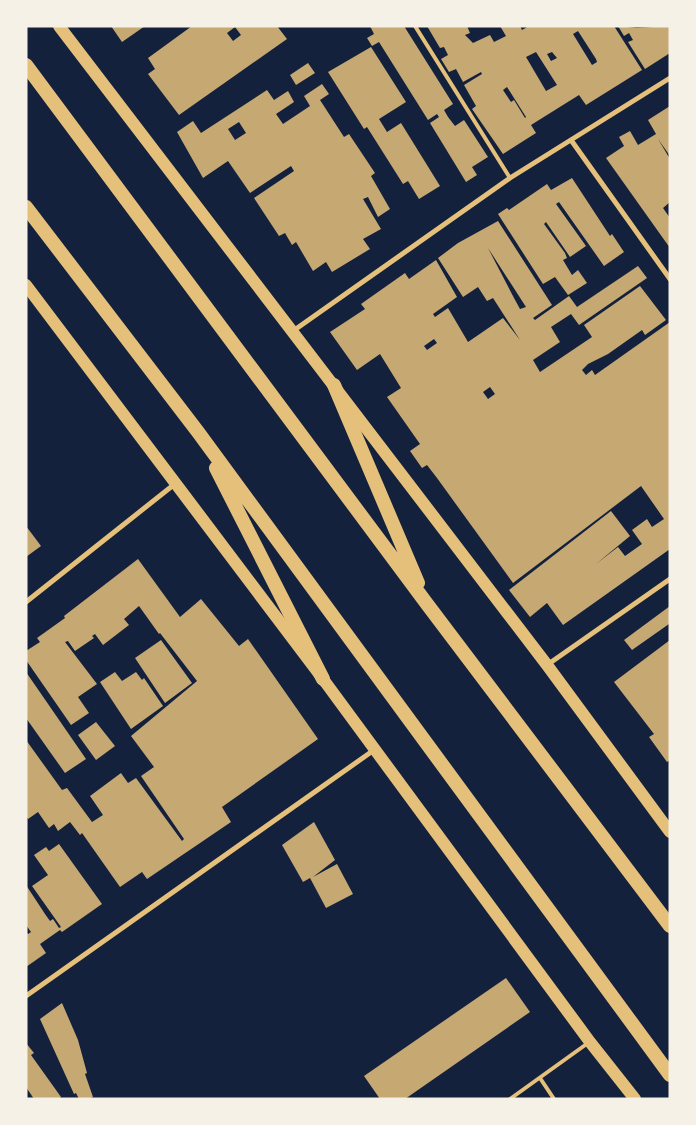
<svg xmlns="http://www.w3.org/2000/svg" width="696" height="1125" font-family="'Varela Round',sans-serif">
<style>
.building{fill:#c6a872;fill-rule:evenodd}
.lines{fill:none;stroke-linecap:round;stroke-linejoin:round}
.service{stroke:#e5c07b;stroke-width:4}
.minor{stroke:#e5c07b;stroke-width:5}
.primary{stroke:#e5c07b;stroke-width:12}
.trunk{stroke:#e5c07b;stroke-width:14}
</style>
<rect width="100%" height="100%" fill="#14213d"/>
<path class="building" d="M111,26H145L122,42Z
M192,26H277L287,39L179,115L148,74L155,69L148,58ZM235,27L241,35L233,41L227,33Z
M370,26H404L453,104L444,110L448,117L455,126L464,120L488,157L472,167L477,175L466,182L430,123L439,117L437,114L428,120L379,42L372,46L367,38L374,34Z
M427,26H467L470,33L465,35L473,43L490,35L494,42L506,36L500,26H520L522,30L529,26H614L642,70L586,105L579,95L531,125L536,133L503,154L472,109L476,106L464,85L482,74L481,72L463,82L456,69L449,72L441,59L448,55L444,47L440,48ZM578,31L596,59L597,62L592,65L573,34ZM536,52L557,85L546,91L526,57ZM552,52L557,58L551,61L547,54ZM507,87L526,117L525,118L514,100L511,102L503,90Z
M618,26L637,28L670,26V53L645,69L628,42L633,40L629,33L624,36Z
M371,47L406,102L379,119L387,132L401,123L440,186L419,199L408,181L403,184L367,127L364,129L328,72Z
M308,63L315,73L296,85L290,75Z
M322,84L329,94L320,100L344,137L349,134L375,173L371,176L390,209L378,217L368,197L363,199L381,229L363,239L370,249L332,272L326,262L313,271L296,242L292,245L285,233L279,236L254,198L294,171L291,166L250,193L228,161L203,178L177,132L193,121L201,133L267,90L274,100L288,91L294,102L276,114L283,124L310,106L304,96ZM239,122L246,133L235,140L228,129Z
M670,106V156L658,139L670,159V202L663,208L670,218V248L606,158L624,146L619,137L630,131L638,145L656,134L648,120Z
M572,178L610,236L612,234L624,252L604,266L559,202L556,204L586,246L570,257L546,222L544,224L565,253L567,258L563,260L572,275L578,270L587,283L568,295L555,277L543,284L498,214L507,208L509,210L547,184L551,190Z
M498,221L552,305L533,318L535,320L569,296L577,307L638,266L647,278L579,325L571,314L551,327L560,342L533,360L540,372L592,337L584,325L640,286L666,320L645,335L642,330L608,354L588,364L582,370L586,375L592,370L595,375L670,322V549L563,625L547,603L530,617L509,590L611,511L630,536L596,564L618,547L625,556L642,544L632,530L647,519L652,527L664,519L641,486L513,583L437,478L427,465L422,468L410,451L420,444L387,397L401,388L380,354L357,370L330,332L365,309L361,304L405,273L409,279L436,260L457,297L433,314L435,317L448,308L468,342L503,318L520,340L493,298L487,301L478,287L463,297L438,258L458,243ZM488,248L526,307L520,309L514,298ZM434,339L437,343L427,350L424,346ZM490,387L495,394L488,399L483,392Z
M26,526L41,546L26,557Z
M138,559L180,617L201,599L239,646L248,639L318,739L222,807L231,822L147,879L142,872L120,887L82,833L80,835L70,822L58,831L54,824L49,828L38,812L28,819L26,816V740L62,790L67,788L92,822L103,815L90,796L121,773L128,783L136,778L182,841L184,839L141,776L154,767L131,736L197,681L160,633L159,634L139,606L124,619L129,625L103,645L95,634L92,636L94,638L75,651L68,641L65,642L97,684L78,697L89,713L71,725L26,660V651L40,642L37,638L65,618L64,616Z
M670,606V626L669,624L632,650L624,640Z
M161,640L192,683L165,703L135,658Z
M670,640V760L667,762L649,737L654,734L614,682Z
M26,672L86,759L65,773L26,718Z
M115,672L122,681L136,672L142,680L144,678L163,706L131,729L100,682Z
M96,722L115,746L96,760L78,735Z
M314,822L335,860L313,877L337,864L353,894L326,908L310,878L303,882L282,845Z
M59,844L102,904L62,932L60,930L40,944L46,953L26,967V932L28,934L31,932L26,925V885L45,914L50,921L53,919L59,928L61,927L32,886L48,875L34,855L46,847L49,851Z
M506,978L530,1012L405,1099H380L364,1076Z
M62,1003L78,1040L87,1073L85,1074L93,1097L89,1099H79L76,1093L74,1094L40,1019Z
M26,1043L34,1053L31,1055L61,1097L59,1099H34L26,1087Z"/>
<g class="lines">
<path class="service" d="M415,26L510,178
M540,1078L554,1099
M510,1099L588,1043"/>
<path class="minor" d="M571,140L670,279
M293,331L510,178L670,78
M26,602L176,483
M547,665L670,579
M26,996L374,750"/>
<path class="primary" d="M59,26L547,665L670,832
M26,285L323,679L590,1042L635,1099"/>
<path class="trunk" d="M26,65L427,604L670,926
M26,207L198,432L670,1075
M334,385L418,583
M216,468L323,679"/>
</g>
<rect width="696" height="1125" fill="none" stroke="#f6f1e7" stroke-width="55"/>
</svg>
